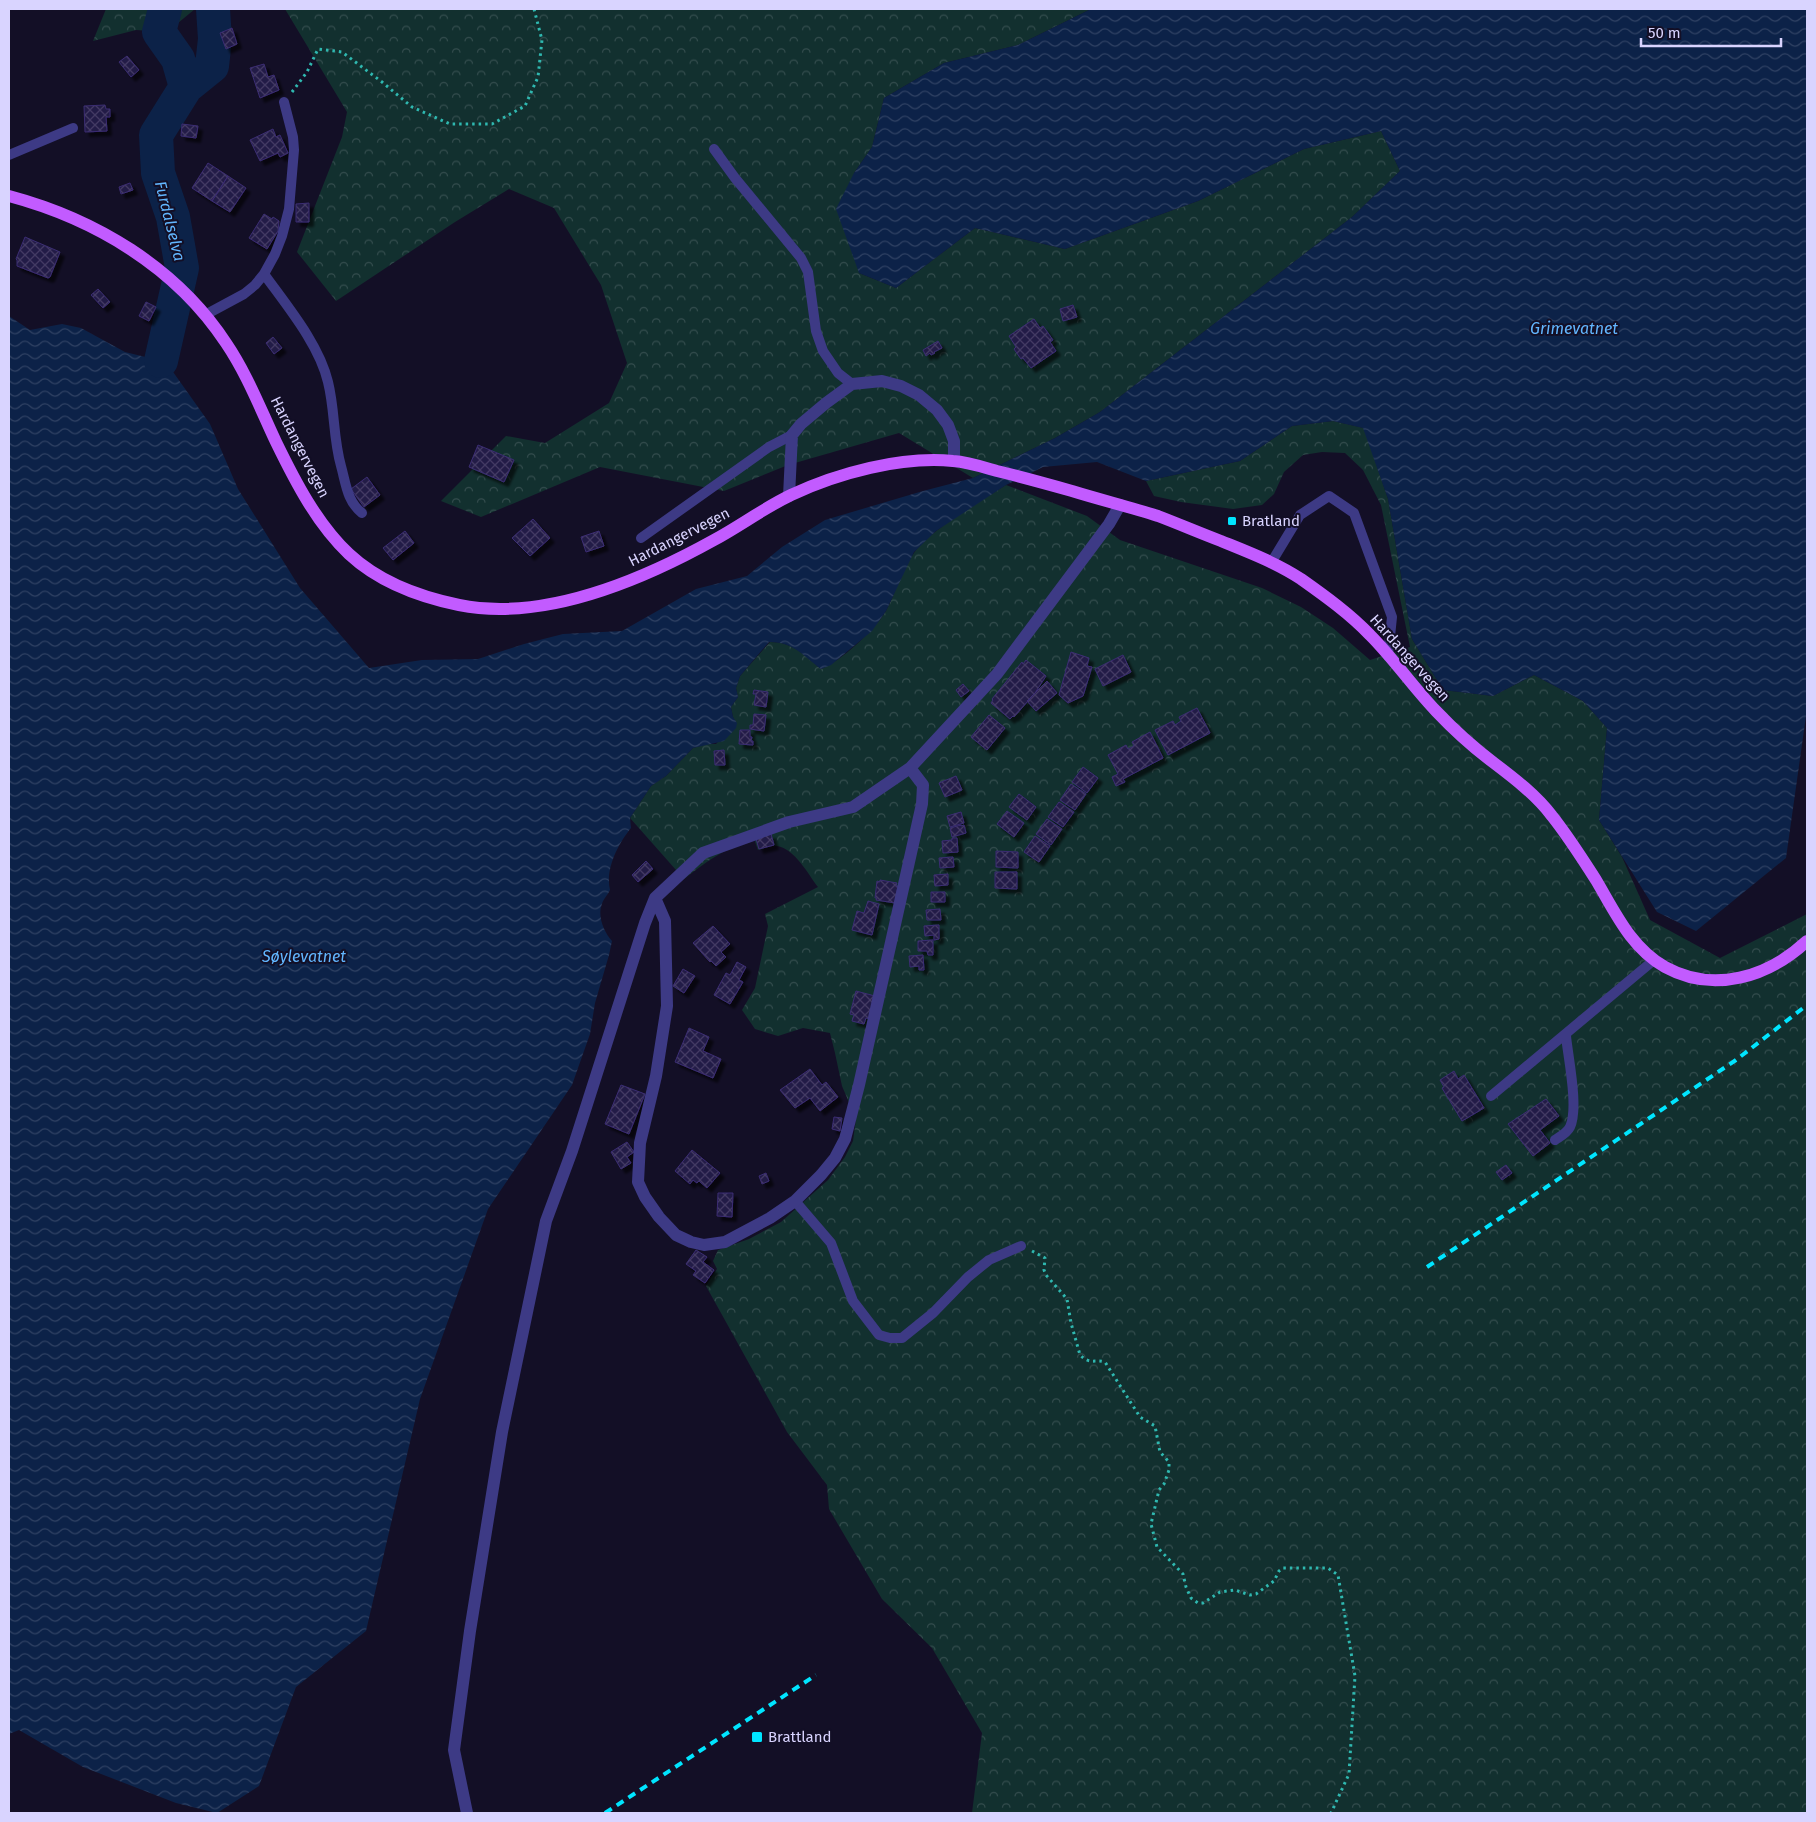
<svg xmlns="http://www.w3.org/2000/svg" width="1816" height="1822" font-family="'Fira Sans',sans-serif">
<style>
.forest{fill:url(#forest-crowns)}
.water{fill:url(#water-waves)}
.lines{fill:none;stroke-linecap:round;stroke-linejoin:round}
.river{stroke:#0c2248;stroke-width:34}
.building{fill:url(#building-cross-hatch);stroke:#3b2d73;filter:url(#shadow)}
.path{stroke:#2fb8b0;stroke-width:3;stroke-dasharray:2.5 4;stroke-linecap:butt}
.service{stroke:#3d3a85;stroke-width:10}
.minor{stroke:#3d3a85;stroke-width:12}
.primary{stroke:#c25bff;stroke-width:12}
.rail{stroke:#00e5ff;stroke-width:4;stroke-dasharray:8 6;stroke-linecap:butt}
.poi-dot{fill:#00e5ff;stroke:#130f26;stroke-width:2}
.labels{text-anchor:middle;dominant-baseline:central;stroke-width:4;stroke-linejoin:round;paint-order:stroke}
.street-label{font-size:15px;fill:#d9d4ff;stroke:#130f26}
.poi-label{font-size:15px;fill:#d9d4ff;stroke:#130f26;text-anchor:start}
.water-label{font-size:16px;font-style:italic;fill:#62b6ff;stroke:#130f26}
</style>
<defs>
<pattern id="forest-crowns" width="20" height="18" patternUnits="userSpaceOnUse" patternTransform="scale(1.25)"><rect width="20" height="18" fill="#12302f"/><path d="M2 6a3 3 0 1 1 6 0M12 15a3 3 0 1 1 6 0" fill="none" stroke="#344d4e"/></pattern>
<pattern id="water-waves" width="16" height="10" patternUnits="userSpaceOnUse" patternTransform="scale(1.25)"><rect width="16" height="10" fill="#0c2248"/><path d="M0 5q4-4 8 0t8 0" fill="none" stroke="#2f4163"/></pattern>
<pattern id="building-cross-hatch" width="8" height="8" patternUnits="userSpaceOnUse" patternTransform="scale(1.25)"><rect width="8" height="8" fill="#241b47"/><path d="M0 0l8 8M0 8l8-8" fill="none" stroke="#433b63"/></pattern>
<filter id="shadow"><feDropShadow dx="4.5" dy="4.5" stdDeviation="1" flood-color="#0009"/></filter>
</defs>
<rect width="100%" height="100%" fill="#130f26"/>
<path class="forest" d="M106,9H195L167,32L136,30L93,41Z
M285,9H1091L1018,45L944,63L884,98L872,147L854,173L859,273L896,288L975,228L1065,249L1198,201L1304,149L1381,131L1400,171L1352,217L1100,412L1055,438L973,478L899,433L788,465L724,491L600,467L481,517L441,501L506,436L545,443L609,403L627,363L601,285L554,208L509,189L455,222L336,301L297,252L342,137L347,112Z
M1333,421L1364,428L1388,499L1412,639L1443,690L1493,696L1534,675L1583,701L1607,728L1599,820L1622,857L1650,920L1720,958L1807,914V1813H972L982,1733L932,1648L882,1599L829,1509L827,1485L787,1432L706,1286L717,1269L713,1261L718,1250L749,1239L781,1222L828,1180L845,1157L853,1141L856,1119L842,1086L835,1053L830,1033L803,1028L778,1036L755,1029L742,1010L755,988L768,926L765,914L818,887C808,874 795,849 777,846C771,845 763,849 758,850L754,839C725,848 707,861 684,879L630,818L651,786L666,776L693,748L707,744H716L736,723L733,717L731,707L738,697L736,688L740,676L770,642C793,642 804,655 821,669C841,661 874,631 886,611C896,593 901,570 914,553C930,530 981,501 1006,485L1087,516L1120,540L1262,588L1301,607L1333,628L1370,660L1410,647L1381,505L1363,470L1345,453L1322,452L1303,455L1284,472L1274,494L1262,505L1233,509L1181,502L1154,496L1146,481L1240,461L1292,426Z"/>
<path class="water" d="M1091,9H1807V709L1786,858L1696,931L1657,912L1599,820L1607,728L1583,701L1534,675L1493,696L1443,690L1412,639L1388,499L1363,428L1333,421L1292,426L1240,461L1146,481L1097,462L1043,467L1006,485L936,531L914,552L886,611L872,631L831,665L821,669C804,656 792,641 769,642L740,676L736,688L738,697L731,707L733,717L737,723L736,728L724,741L693,748L666,776L651,786L630,818L631,828C618,844 605,869 610,890C608,895 603,899 602,904C597,916 604,932 612,941L609,955L595,1003L590,1034L572,1085L488,1209L420,1399L366,1631L296,1687L259,1786L217,1813L176,1803L83,1767L19,1730L9,1734V316L30,330L62,324L81,328L125,352L166,362L210,424L238,489L300,588L369,668L422,660L478,659L524,644L563,634L622,631L696,589L747,576L782,547L825,520L923,491L973,478L1055,438L1100,412L1352,217L1400,171L1381,131L1304,149L1198,201L1065,249L975,228L896,288L859,273L836,209L854,173L872,147L884,98L944,63L1018,45Z"/>
<g class="lines">
<path class="river" d="M186,87L212,66L215,39L213,9
M161,361L182,268L173,217L158,173L156,135L186,87L178,59L159,32L165,9"/>
</g>
<path class="building" d="M232,28L237,44L226,49L220,33Z
M127,56L139,70L131,77L119,62Z
M264,64L268,77L274,75L279,90L260,98L250,68Z
M105,105L106,109H110V117H106L107,131L85,132L84,106Z
M182,124L198,126L196,138L181,136Z
M273,129L276,137L280,135L288,153L280,157L278,153L260,161L250,140Z
M208,163L228,176L212,201L192,188Z
M228,176L246,188L230,212L212,201Z
M130,183L133,190L121,194L119,187Z
M309,203V222H296V204Z
M264,214L272,219L273,217L279,221L278,231L267,249L249,238Z
M25,237L60,252L50,277L48,278L17,266V260L16,259Z
M98,289L110,302L103,308L91,295Z
M146,302L156,307L149,321L139,316Z
M1073,305L1077,317L1063,321L1060,309Z
M1034,319L1040,328L1043,326L1053,340L1050,342L1056,351L1031,368L1023,358L1021,359L1014,349L1016,347L1009,336Z
M273,337L282,348L274,354L266,343Z
M938,341L942,348L934,352L935,353L931,355L930,353L926,356L923,350Z
M478,445L514,460L504,482L469,467Z
M367,477L380,495L364,507L351,489Z
M533,519L550,538L530,556L512,538Z
M405,531L414,543L393,560L383,548Z
M599,531L604,546L586,552L581,537Z
M1071,652L1089,658L1087,666L1092,667L1083,696L1068,703L1059,695Z
M1123,655L1131,672L1103,686L1095,669Z
M1026,660L1046,676L1035,693L1014,717L1013,716L1010,719L991,703L993,700L992,699L1022,662L1023,664Z
M1047,681L1057,693L1036,711L1027,701Z
M963,684L969,691L961,697L956,690Z
M754,690L768,692L766,707L754,705L756,694H753Z
M1197,708L1210,733L1168,755L1155,730L1173,721L1175,725L1181,721L1179,717Z
M754,714L766,715L764,731L750,729V725H753Z
M989,715L1005,728L987,750L971,737Z
M740,730H750V737H752L751,741H753V745L739,744Z
M1150,732L1163,758L1123,779L1125,782L1116,786L1112,777L1118,774L1108,755L1126,745L1128,749L1134,746L1132,742Z
M724,750L725,765H715L714,751Z
M1083,767L1098,778L1087,793L1072,782Z
M956,776L962,790L945,797L939,783Z
M1071,784L1086,794L1075,810L1060,800Z
M1019,794L1036,807L1027,820L1009,807Z
M1059,802L1074,812L1063,827L1048,817Z
M1007,811L1024,823L1014,837L997,824Z
M961,812L964,823L950,827L947,816Z
M1047,819L1062,829L1051,845L1036,834Z
M961,825V826L964,825L966,833L952,837L950,828Z
M771,834L774,845L759,849L756,839Z
M1035,836L1050,846L1039,862L1024,852Z
M952,838H957L958,852L943,853L942,841L952,840Z
M996,851L1018,852V868L996,867Z
M953,857L954,867L940,868L939,858Z
M646,861L653,869L638,882L632,875Z
M995,872H1017V889L995,888Z
M948,874V885L935,886L934,875Z
M880,880L897,883L896,886H898L895,903L876,900L877,898H875L877,881L880,882Z
M931,892H945V902H931Z
M868,901L879,904L872,935L852,930L857,911L864,913Z
M940,909L941,920H927L926,910Z
M939,925V939L934,940V935L925,936L924,926Z
M713,926L730,944L721,952L726,957L716,966L711,961L710,962L693,943Z
M933,940V955H928L927,951H918V941Z
M923,955L924,970H919V966L910,967L909,956Z
M737,962L746,967L739,980L743,982L730,1004L714,995L726,973L730,975Z
M683,969L695,976L684,993L673,986Z
M856,991L875,996L870,1019L866,1018L864,1024L852,1021L854,1015L850,1014Z
M689,1028L709,1037L703,1051L721,1059L713,1078L675,1062Z
M810,1069L822,1085L826,1082L838,1097L820,1111L810,1098L795,1108L780,1090Z
M1454,1071L1458,1079L1464,1075L1484,1108L1462,1121L1442,1088L1444,1087L1440,1080Z
M621,1085L645,1094L629,1134L605,1124Z
M1546,1099L1559,1116L1540,1130L1550,1143L1533,1156L1508,1124Z
M834,1117L842,1118L840,1131L832,1129Z
M627,1142L634,1152L627,1157L631,1163L621,1169L611,1152Z
M692,1150L720,1173L707,1188L699,1181L697,1183L693,1180L690,1184L675,1171Z
M1506,1165L1512,1173L1502,1180L1496,1172Z
M766,1173L769,1181L762,1184L759,1176Z
M718,1193H733L732,1217L717,1216Z
M696,1250L707,1257L703,1262L714,1270L705,1283L693,1275L696,1271L686,1264Z"/>
<g class="lines">
<path class="path" d="M292,92L307,72L318,49L342,52L382,82L412,107L450,124H492L525,106L538,77L542,40L534,9
M1032,1251L1045,1258L1044,1270L1046,1275L1067,1299L1071,1323L1080,1355C1090,1365 1094,1359 1105,1362L1140,1417L1155,1426L1160,1452L1169,1462V1470L1164,1484L1159,1490L1151,1524L1157,1547L1183,1574L1186,1587L1191,1598L1198,1603H1203L1220,1592L1235,1590L1250,1595L1256,1594L1274,1581L1279,1571L1283,1568H1328L1338,1575L1355,1676L1349,1774L1331,1813"/>
<path class="service" d="M714,149L735,178L801,258L808,272L816,331L823,351L838,373L852,384
M9,155L73,128
M264,274C287,306 319,344 328,382C335,410 333,438 341,466C346,484 347,501 362,513
M205,315L244,294L255,285L264,274L275,254L282,236L289,209L294,150L293,137L284,102
M641,538L769,447L792,435
M1271,563L1300,515L1329,496L1354,513L1392,617L1388,656
M1491,1096L1654,960
M1555,1140C1561,1136 1567,1133 1570,1127C1579,1108 1568,1057 1566,1036
M795,1201L831,1243L853,1301L879,1335L890,1338H902L933,1313L968,1277L989,1260L1021,1246"/>
<path class="minor" d="M789,496L792,435L801,424L826,403L852,384L882,381L901,386L919,395L937,410L948,425L954,441V461
M655,898L665,921L667,1006L656,1076L640,1143L638,1182L645,1197L659,1217L676,1235L691,1242L704,1245L725,1242L770,1218L795,1201L821,1175L835,1158L845,1139L859,1085L922,804L923,785L910,768
M467,1813L454,1750L470,1631L502,1432L546,1221L572,1151L645,923L655,898L703,853L789,822L853,807L910,768L997,674L1109,524L1120,505"/>
<path class="primary" d="M9,196C95,219 176,267 226,343C247,374 260,408 276,442C295,481 317,524 349,554C379,582 420,597 459,605C543,622 642,580 714,540C740,526 764,508 791,495C838,473 901,456 953,461C968,462 983,467 997,471C1022,477 1047,484 1072,491C1101,500 1130,507 1158,516C1179,524 1200,533 1221,541C1248,552 1277,563 1301,579C1325,596 1350,614 1370,635C1394,659 1413,687 1436,711C1454,730 1474,748 1494,763C1515,779 1536,795 1552,816C1568,836 1582,858 1596,880C1615,912 1631,948 1665,967C1714,994 1768,977 1807,941"/>
<path class="rail" d="M1427,1267L1736,1060L1807,1005
M605,1813L816,1675"/>
</g>
<g class="poi-dot">
<rect x="1227" y="516" width="10" height="10" rx="2.5"/>
<rect x="751" y="1731" width="12" height="12" rx="2.5"/>
</g>
<g class="labels">
<g class="street-label">
<text transform="translate(300 447) rotate(63)">Hardangervegen</text>
<text transform="translate(679 537) rotate(-27)">Hardangervegen</text>
<text transform="translate(1410 658) rotate(48)">Hardangervegen</text>
</g>
<g class="poi-label">
<text x="1242" y="521">Bratland</text>
<text x="768" y="1737">Brattland</text>
</g>
<g class="water-label">
<text transform="translate(170 221) rotate(76)">Furdalselva</text>
<text x="1574" y="328">Grimevatnet</text>
<text x="304" y="956">Søylevatnet</text>
</g>
</g>
<rect width="1816" height="1822" fill="none" stroke="#d9d4ff" stroke-width="20"/>
<path d="M1641 38v8h140v-8" fill="none" stroke="#d9d4ff" stroke-width="2.5"/>
<text x="1648" y="38" font-size="15" fill="#d9d4ff" stroke="#130f26" stroke-width="4" paint-order="stroke">50 m</text>
</svg>
